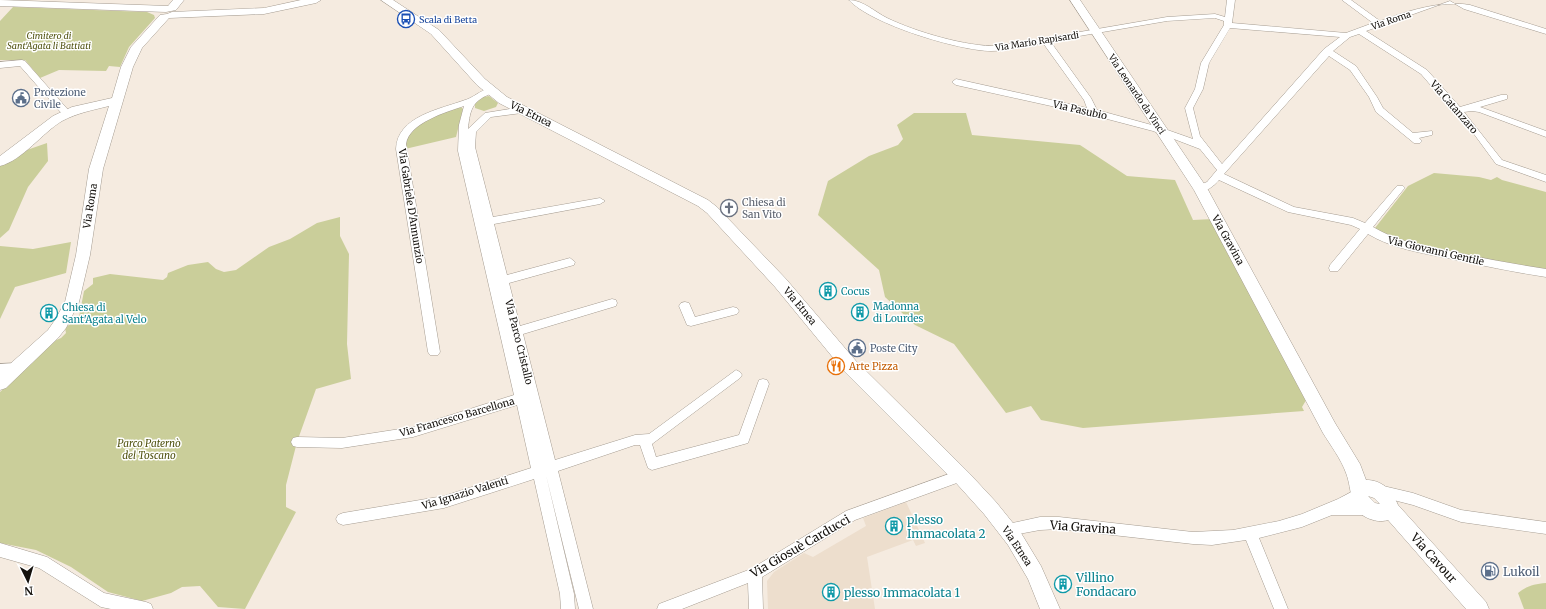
<svg xmlns="http://www.w3.org/2000/svg" width="1546" height="609" font-family="Merriweather,serif">
<style>
.built{fill:#eddecd}
.green{fill:#cace9a}
.lines{fill:none;stroke-linecap:round;stroke-linejoin:round}
.street-casing{stroke:#a59c91;stroke-width:1}
.secondary-casing{stroke:#a59c91;stroke-width:1}
.street{fill:#fff;fill-rule:evenodd}
.secondary{fill:#fff;fill-rule:evenodd}
.labels{text-anchor:middle;dominant-baseline:central;stroke-width:3;stroke-linejoin:round;paint-order:stroke}
.far-transit-label{font-size:9px;fill:#164399;stroke:#fff;text-anchor:start}
.far-street-label{font-size:9px;fill:#14110d;stroke:#fff}
.far-park-label{font-size:9px;font-style:italic;fill:#525413;stroke:#fff}
.service-label{font-size:10px;fill:#4e5e75;stroke:#fff;text-anchor:start}
.street-label{font-size:10px;fill:#14110d;stroke:#fff}
.worship-label{font-size:10px;fill:#5b616d;stroke:#fff;text-anchor:start}
.culture-label{font-size:10px;fill:#0d838f;stroke:#fff;text-anchor:start}
.food-label{font-size:10px;fill:#c56008;stroke:#fff;text-anchor:start}
.park-label{font-size:10px;font-style:italic;fill:#525413;stroke:#fff}
.near-culture-label{font-size:12px;fill:#0d838f;stroke:#fff;text-anchor:start}
.near-street-label{font-size:12px;fill:#14110d;stroke:#fff}
.near-service-label{font-size:12px;fill:#4e5e75;stroke:#fff;text-anchor:start}
</style>
<rect width="100%" height="100%" fill="#f5ebe0"/>
<path class="built" d="M906,502L925,543L916,546L913,540L867,557L875,609H768L767,581L774,572L804,553L813,557L866,526L863,518Z"/>
<path class="green" d="M13,7L147,12L154,15L155,18L129,47L120,67L109,66L106,71L59,70L40,78L25,60H0V21Z
M489,96L498,103L496,107L484,111L475,108V103L483,97Z
M461,107L463,109L456,137L405,149C405,145 404,140 406,137C412,126 449,107 461,107Z
M914,113H966L972,135L1080,145L1127,176L1175,180L1193,220L1213,219L1308,397L1302,407L1304,411L1083,428L1041,420L1031,406L1006,413L954,344L915,325L885,297L879,270L818,215L828,181L869,156L898,145L903,139L897,125Z
M47,143L48,161L28,187L9,230L0,238V166L24,151Z
M1434,173L1479,177L1491,180L1497,177L1502,180L1546,192V270L1418,247L1388,238L1375,228L1408,186Z
M340,217V236L349,254L347,344L351,379L316,389L297,442L286,485V507L296,512L245,609L218,607L200,586L182,587L171,593L142,601L108,592L71,567L36,550L0,543V392L54,341L61,338L66,333L65,328L79,317L84,291L93,284V278L110,274L163,280L167,277L168,273L188,265L208,262L216,269L224,272L236,270L269,247L290,239L317,223Z
M71,242L66,273L15,287L0,319V246L33,249Z
M1546,583V609H1524L1518,593C1527,586 1534,584 1546,583Z"/>
<g class="lines">
<g class="street-casing">
<path id="street" d="M849,0C863,0 875,12 887,18C916,32 967,47 998,46L1167,17L1215,14L1225,17L1227,0H1235L1232,23L1346,33L1373,23L1342,0H1351L1380,21C1407,11 1442,0 1470,5L1546,29V34L1464,9L1450,1L1366,31L1427,70L1460,107L1501,95H1507V99L1480,107L1546,131V137L1479,112L1472,111L1464,112L1502,160L1546,175V182L1496,164L1474,134L1456,114L1453,113L1452,110L1421,74L1359,34L1350,37L1333,51L1356,66L1377,97L1383,108L1413,133L1432,131V135L1419,138L1422,141L1420,143H1414L1376,112L1369,97L1350,70L1329,56L1224,174L1294,207L1353,218L1365,223L1397,186H1403L1405,188L1403,190L1373,227C1396,241 1423,246 1449,251C1481,258 1513,264 1546,269V277C1513,272 1480,265 1447,258C1421,253 1391,248 1368,234L1338,271H1330L1329,268L1330,265L1360,229L1351,225L1288,212L1219,180C1214,186 1206,193 1197,190L1195,188L1197,186L1207,182L1217,170L1200,149L1153,131L1092,115L956,85L952,82L956,79L1087,108L1084,100L1043,43C1026,46 1008,51 991,51C960,51 870,24 849,0ZM1215,18L1224,21V25L1201,63L1195,89L1185,108L1193,139L1159,127L1097,110L1091,98L1050,41L1167,21ZM1230,28L1340,37L1324,49L1222,164L1200,136L1193,108L1203,89L1209,63Z
M22,60L25,61L70,112V116H64L20,66L0,68V62Z
M490,88L494,91L493,93C473,100 470,108 468,129L485,113L522,107L526,110L522,113L491,117L476,132L475,147L493,217L600,198L605,201L600,204L494,224L507,275L570,258L575,262L574,265L509,283L520,326L612,299L616,300L617,303L616,306L523,334L555,460L635,435L649,434L736,370L740,372L742,375L740,378L652,444L656,457L739,435L759,380L763,379L767,380L769,384L748,443L652,470L648,468L640,445H635L558,471L593,609H579L546,475L574,594L575,609H561L560,594L534,479L444,508L343,525L338,523L336,519L338,515L343,513L444,496L531,468L517,405L413,437L342,448L297,447L293,446L291,442L293,438L297,437L342,438L413,427L514,395L458,151L459,125L464,106C446,112 409,123 406,144L440,352L438,355H430L428,352L396,149C397,116 441,109 465,100C473,98 479,91 490,88Z
M685,302L689,303L695,317L733,307L737,308L739,311L737,314L691,326L687,325L679,306L681,303Z
M17,363L21,365L23,368L21,371L0,374V364Z
M960,470L965,472L966,476L965,480L855,520L762,577L763,609H749L748,583L682,609H657L659,604L751,569L846,511Z
M1379,485L1413,493L1461,510L1546,522V534L1461,522L1413,505L1374,495L1373,491L1374,487Z
M1359,488L1364,490L1366,494L1364,498L1355,503H1368L1373,505L1375,509L1373,513L1368,515H1332L1302,527L1259,538L1288,609H1274L1246,540L1212,545L1193,544L1059,529L1040,530L1008,536L1003,534L1001,530L1003,526L1008,524L1040,517H1059L1193,532L1233,530L1279,521L1302,514L1338,499Z
M0,543L47,557L104,593L146,602L151,604L153,609H111L101,607L39,568L0,557Z"/>
</g>
<g class="secondary-casing">
<path id="secondary" d="M0,0L168,6L173,0H184L176,10L166,12L0,6Z
M301,0H321L316,3L264,14L169,18L142,48L133,67L103,169L90,255L79,302L66,328L58,338L6,388L0,390V373L48,330L55,320L65,302L76,255L89,169L109,106C93,110 77,113 62,121C42,133 23,160 0,166V156L53,116L72,107L112,98L121,67L131,47L160,15L167,14L172,12L264,8Z
M381,0H393L439,30L485,79L507,97L708,200L717,207L786,279L856,361L969,473L996,502L1021,533L1041,566L1060,609H1040L1028,579L1008,545L984,514L957,484L844,371L775,287L707,213L698,206L499,103L477,85L431,34Z
M1070,0H1080L1207,188L1335,423L1360,464L1366,480C1382,480 1392,490 1398,505L1486,602L1489,609H1466L1388,520C1381,522 1376,521 1370,519C1348,511 1353,491 1346,473C1341,459 1331,446 1323,433L1194,190ZM1368,496L1374,498L1380,504L1375,503Z"/>
</g>
<use href="#street" class="street"/>
<use href="#secondary" class="secondary"/>
</g>
<defs>
<g id="bus-ring" transform="scale(0.9)"><circle r="9.5" fill="#fff" stroke="#1a4fb4" stroke-width="1.5"/><path d="M-5-6H5V4H4V6H2V4H-2V6H-4V4H-5ZM-3.5-4V0h7V-4ZM-3.5 1.2v1.5H-2V1.2ZM2 1.2v1.5H3.5V1.2Z" fill="#1a4fb4"/></g>
<g id="civic-ring" transform="scale(0.9)"><circle r="9.5" fill="#fff" stroke="#5c6f8a" stroke-width="1.5"/><path d="M-.6-6.5H3V-4.5H.6V-3L4-1V1h2V6H-6V1h2V-1L-.6-3ZM-1.2 2.5V6h2.4V2.5Z" fill="#5c6f8a"/></g>
<g id="church-ring" transform="scale(0.9)"><circle r="9.5" fill="#fff" stroke="#6b7280" stroke-width="1.5"/><path d="M-1.2-6h2.4v3.5h3.3v2.4h-3.3V6h-2.4V-.1h-3.3v-2.4h3.3Z" fill="#6b7280"/></g>
<g id="building-ring" transform="scale(0.9)"><circle r="9.5" fill="#fff" stroke="#0f9aa8" stroke-width="1.5"/><path d="M-4-6H4V6H1V3H-1V6H-4ZM-2.5-4.3h1.7v1.8h-1.7ZM.8-4.3h1.7v1.8H.8ZM-2.5-1h1.7V.8h-1.7ZM.8-1h1.7V.8H.8Z" fill="#0f9aa8"/></g>
<g id="restaurant-ring" transform="scale(0.9)"><circle r="9.5" fill="#fff" stroke="#e8710a" stroke-width="1.5"/><path d="M-5-6h1v4h1v-4h1v4h1v-4h1v5L-1.5 .5V6h-2V.5L-5-1ZM5-6V6H3V1.5H1.5Q1.5-4 5-6Z" fill="#e8710a"/></g>
<g id="fuel-ring" transform="scale(0.9)"><circle r="9.5" fill="#fff" stroke="#5c6f8a" stroke-width="1.5"/><path d="M-5.5-6h7V0h2V4h1.3V-2.5L3-4.5l.8-.8L6-3V5H2.5V1h-1V6h-7ZM-4.2-4.7v3.2H.2V-4.7Z" fill="#5c6f8a"/></g>
</defs>
<g fill-rule="evenodd">
<use href="#bus-ring" x="406" y="19"/>
<use href="#civic-ring" x="21" y="98"/>
<use href="#church-ring" x="729" y="208"/>
<use href="#building-ring" x="828" y="291"/>
<use href="#building-ring" x="860" y="312"/>
<use href="#building-ring" x="49" y="313"/>
<use href="#civic-ring" x="857" y="348"/>
<use href="#restaurant-ring" x="836" y="366"/>
<use href="#building-ring" x="894" y="526"/>
<use href="#fuel-ring" x="1490" y="571"/>
<use href="#building-ring" x="1063" y="584"/>
<use href="#building-ring" x="831" y="592"/>
</g>
<g class="labels">
<g class="far-transit-label">
<text x="419" y="19">Scala di Betta</text>
</g>
<g class="far-street-label">
<text transform="translate(1391 20) rotate(-19)">Via Roma</text>
<text transform="translate(1037 41) rotate(-9)">Via Mario Rapisardi</text>
<text transform="translate(1137 94) rotate(56)">Via Leonardo da Vinci</text>
</g>
<g class="far-park-label">
<text x="49" y="35">Cimitero di<tspan x="49" dy="10">Sant'Agata li Battiati</tspan></text>
</g>
<g class="service-label">
<text x="34" y="92">Protezione<tspan x="34" dy="12">Civile</tspan></text>
<text x="870" y="348">Poste City</text>
</g>
<g class="street-label">
<text transform="translate(1454 107) rotate(49)">Via Catanzaro</text>
<text transform="translate(1080 110) rotate(13)">Via Pasubio</text>
<text transform="translate(531 114) rotate(26)">Via Etnea</text>
<text transform="translate(90 206) rotate(-81)">Via Roma</text>
<text transform="translate(411 206) rotate(81)">Via Gabriele D'Annunzio</text>
<text transform="translate(1228 240) rotate(61)">Via Gravina</text>
<text transform="translate(1436 251) rotate(13)">Via Giovanni Gentile</text>
<text transform="translate(800 306) rotate(50)">Via Etnea</text>
<text transform="translate(519 342) rotate(76)">Via Parco Cristallo</text>
<text transform="translate(457 417) rotate(-16)">Via Francesco Barcellona</text>
<text transform="translate(465 493) rotate(-17)">Via Ignazio Valenti</text>
<text transform="translate(1017 546) rotate(56)">Via Etnea</text>
</g>
<g class="worship-label">
<text x="742" y="202">Chiesa di<tspan x="742" dy="12">San Vito</tspan></text>
</g>
<g class="culture-label">
<text x="841" y="291">Cocus</text>
<text x="873" y="306">Madonna<tspan x="873" dy="12">di Lourdes</tspan></text>
<text x="62" y="307">Chiesa di<tspan x="62" dy="12">Sant'Agata al Velo</tspan></text>
</g>
<g class="food-label">
<text x="849" y="366">Arte Pizza</text>
</g>
<g class="park-label">
<text x="149" y="443">Parco Paternò<tspan x="149" dy="12">del Toscano</tspan></text>
</g>
<g class="near-culture-label">
<text x="907" y="519">plesso<tspan x="907" dy="14">Immacolata 2</tspan></text>
<text x="1076" y="577">Villino<tspan x="1076" dy="14">Fondacaro</tspan></text>
<text x="844" y="592">plesso Immacolata 1</text>
</g>
<g class="near-street-label">
<text transform="translate(1083 527) rotate(4)">Via Gravina</text>
<text transform="translate(800 546) rotate(-30)">Via Giosuè Carducci</text>
<text transform="translate(1434 558) rotate(48)">Via Cavour</text>
</g>
<g class="near-service-label">
<text x="1503" y="571">Lukoil</text>
</g>
</g>
<g transform="translate(28 581) rotate(175)" stroke="#ffffff" stroke-width="3" paint-order="stroke">
<path d="M0-3L7 15L0 10L-7 15Z" fill="#14110d"/>
<text y="-6" font-size="11" font-weight="bold" text-anchor="middle" fill="#14110d">N</text>
</g>
</svg>
